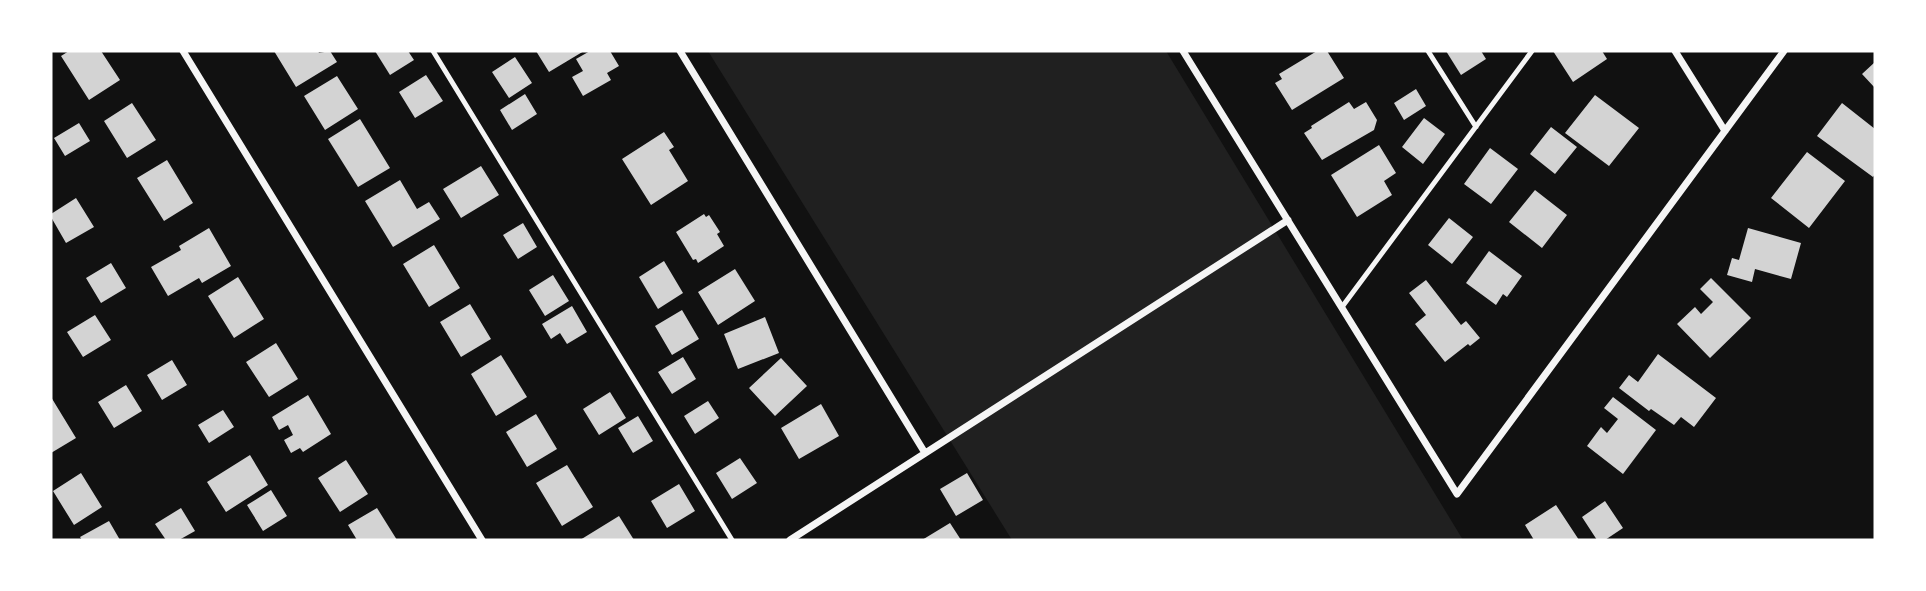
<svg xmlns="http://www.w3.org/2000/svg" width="1926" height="591" font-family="Quicksand,sans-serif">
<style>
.green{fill:#202020}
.building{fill:#d3d3d3}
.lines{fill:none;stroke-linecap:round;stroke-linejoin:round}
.service{stroke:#f5f5f5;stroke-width:5}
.minor{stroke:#f5f5f5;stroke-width:7}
</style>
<rect width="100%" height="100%" fill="#111"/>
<path class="green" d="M708,51H1166L1463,540H1012Z"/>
<path class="building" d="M69,51H101L120,80L89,100L61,56Z
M274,51H318L319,53L330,51L337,62L296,87Z
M375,51H408L414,60L390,75Z
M536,51H584L549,72Z
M590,51H610L619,66L607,73L611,80L583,96L572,77L583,71L576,59Z
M1317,51H1327L1344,78L1292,110L1275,83L1282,79L1279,74Z
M1446,51H1481L1486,59L1461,75Z
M1553,51H1602L1607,59L1573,82Z
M515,57L532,83L509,98L492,72Z
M1875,62V88L1862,74Z
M426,75L443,101L415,118L399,92Z
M337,76L358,109L325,130L304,96Z
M1416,89L1426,106L1404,120L1394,103Z
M525,94L537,114L512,130L500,110Z
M1595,95L1639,128L1609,166L1565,133Z
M1349,102L1354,109L1366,102L1377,120L1374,130L1322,160L1304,133L1312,128L1311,126Z
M132,103L156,140L127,158L104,121Z
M1842,103L1875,129V174L1873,177L1817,136Z
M1424,118L1445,134L1423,164L1402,147Z
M360,119L390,168L358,187L328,139Z
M79,123L90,141L65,156L54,138Z
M1551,127L1577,147L1555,174L1530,154Z
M664,132L674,147L669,150L688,181L651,205L622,159Z
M1379,145L1396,173L1384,181L1392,195L1357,217L1331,175Z
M1490,148L1518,169L1491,204L1464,184Z
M1807,152L1845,181L1809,228L1771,198Z
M167,160L193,203L164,221L137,178Z
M481,166L499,195L461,218L443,189Z
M400,180L417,209L429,202L440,219L393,247L365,201Z
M1535,190L1567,215L1542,248L1509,222Z
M76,198L94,227L66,243L51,217V214Z
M704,214L706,217L709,215L720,232L717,234L724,246L698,263L696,259L693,260L676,232Z
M1449,218L1473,237L1452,264L1428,245Z
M523,223L537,247L518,259L503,235Z
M209,228L231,266L202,283L199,278L168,296L151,267L181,250L179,246Z
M1748,228L1801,243L1791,279L1755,269L1752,282L1727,275L1732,258L1739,260Z
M434,245L460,288L429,307L403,264Z
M1489,251L1522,276L1507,297L1503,294L1496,305L1466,283Z
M664,261L683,293L658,309L639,277Z
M111,263L126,288L101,303L86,278Z
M735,269L755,301L718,325L698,292Z
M553,275L569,301L545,316L529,290Z
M238,277L264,319L234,338L208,296Z
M1711,278L1751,318L1710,358L1677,324L1695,307L1701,314L1713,302L1700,289Z
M1426,280L1461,325L1466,321L1480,338L1470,346L1468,344L1445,362L1415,324L1426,315L1409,293Z
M470,304L491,339L461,357L440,322Z
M572,306L587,332L567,344L560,333L551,339L542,324Z
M682,310L699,339L672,355L655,326Z
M95,315L111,340L83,357L67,332Z
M765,317L779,353L738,369L724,334Z
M276,343L298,379L269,397L246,362Z
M1658,354L1716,398L1694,427L1681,417L1674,425L1651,409L1649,411L1619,388L1629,375L1638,382Z
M501,355L527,397L496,416L471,374Z
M683,357L696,379L672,394L658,372Z
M781,358L807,386L775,416L749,388Z
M172,360L187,385L162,400L147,375Z
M126,385L142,411L114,428L98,402Z
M610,392L626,418L599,435L583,409Z
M308,395L331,434L303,452L300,448L291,453L284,440L293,435L288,425L279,430L272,417Z
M51,397L76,438L51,453Z
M1613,397L1656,430L1623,474L1587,446L1601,427L1607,433L1618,419L1604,408Z
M708,401L719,418L695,434L684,416Z
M821,404L839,436L799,459L781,428Z
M223,410L234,427L209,443L198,425Z
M536,414L557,449L527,467L506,432Z
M638,416L653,441L633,453L618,428Z
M250,455L268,485L226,512L207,482Z
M740,458L757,483L732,499L716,473Z
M346,460L368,494L340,512L318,478Z
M567,465L593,507L562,526L536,483Z
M81,473L102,507L74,525L53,491Z
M967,473L983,500L956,516L940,489Z
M679,484L695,511L667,528L651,501Z
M271,490L287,516L263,531L247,505Z
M1605,501L1623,528L1605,540H1597L1582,517Z
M1556,505L1579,540H1534L1525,525Z
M181,508L195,531L179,540H166L155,524Z
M377,508L397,540H357L348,525Z
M619,516L634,540H580Z
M109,521L120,540H82L80,537Z
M950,523L961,540H922Z"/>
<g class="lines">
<path class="service" d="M433,51L732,540
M1428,51L1476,127
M1342,307L1532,51"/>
<path class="minor" d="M183,51L482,540
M680,51L925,453
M1183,51L1457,494L1784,51
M1675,51L1725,131
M790,540L1288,220"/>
</g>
<rect width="1926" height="591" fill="none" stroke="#ffffff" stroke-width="105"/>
</svg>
